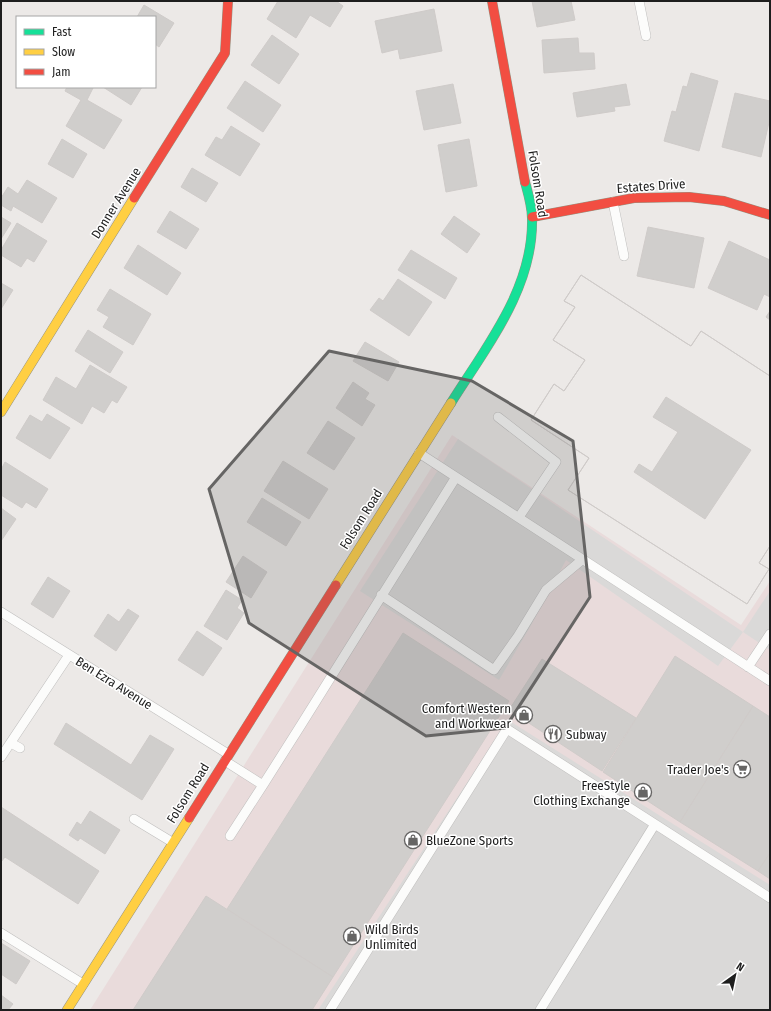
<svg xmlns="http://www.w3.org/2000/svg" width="771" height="1011" font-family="'Fira Sans Condensed',sans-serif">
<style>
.commercial{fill:#e9dbdb}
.religious{fill:#dad9d8}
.building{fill:#d0cecc;stroke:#cfcbc9;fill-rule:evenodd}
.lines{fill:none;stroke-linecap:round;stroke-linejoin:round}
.lane-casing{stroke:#bfbebd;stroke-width:10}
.fast-casing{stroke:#959281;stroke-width:10}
.slow-casing{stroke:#959281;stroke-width:10}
.jam-casing{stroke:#959281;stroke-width:10}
.lane{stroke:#fcfcfb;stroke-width:9}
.fast{stroke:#16e098;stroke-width:9}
.slow{stroke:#ffcf43;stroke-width:9}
.jam{stroke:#f24e42;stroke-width:9}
.marked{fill:#666564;fill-opacity:0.2;stroke:#666564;stroke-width:3;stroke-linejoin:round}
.labels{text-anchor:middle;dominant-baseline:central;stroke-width:3;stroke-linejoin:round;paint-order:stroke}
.street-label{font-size:13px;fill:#1e1e1e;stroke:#fff}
.poi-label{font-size:13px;fill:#1e1e1e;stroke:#fff;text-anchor:end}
</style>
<rect width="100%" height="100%" fill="#ece9e7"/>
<path class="commercial" d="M452,435L741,625L770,581V1010H90Z"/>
<path class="religious" d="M458,439L743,632L770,591V650L743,632L718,666L566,560L530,627L499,680L360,591Z
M508,720L770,885V1010H318Z"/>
<path class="building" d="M278,1H336L343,6L330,27L310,15L296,38L267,19Z
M532,1H571L575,20L537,27Z
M144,5L174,23L159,47L155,44V17H137Z
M434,9L442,51L400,59L398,49L382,53L375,21Z
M272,35L299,54L279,84L251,65Z
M578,38L579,53H594L595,69L544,73L542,40Z
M691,73L718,81L699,151L664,141L672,111L676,112L683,86L687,87Z
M245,81L281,105L263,132L227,108Z
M453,84L461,123L424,130L416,91Z
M626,84L630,105L614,107L615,111L577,117L573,93Z
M67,87H91L93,88L87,100L122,120L104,149L66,126L81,100L65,91Z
M103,87H142L131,105Z
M735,93L770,101V118L761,157L722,147Z
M231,126L260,144L240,176L205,155L216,137L222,140Z
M62,139L87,154L73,178L48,164Z
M469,139L477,186L446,192L438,145Z
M192,168L218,183L206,202L181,187Z
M27,180L57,198L42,223L13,206L11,211L1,205V198L8,187L18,194Z
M170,211L199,229L186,249L157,232Z
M454,216L480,234L467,253L441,234Z
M1,217L11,223L1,239Z
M17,223L47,241L34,262L27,258L21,267L1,255V250Z
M648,227L704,238L694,288L637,276Z
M729,241L770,260V297L764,294L757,310L708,288Z
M138,245L181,273L167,295L124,268Z
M411,250L457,278L445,299L398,270Z
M581,275L686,343L691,346L701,331L770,376V546L759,563L769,569L747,604L568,490L589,458L531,420L554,384L564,391L585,360L553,340L575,307L564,301ZM666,397L751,450L705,519L634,472L639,464L652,472L678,432L653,417Z
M581,275L686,343L691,346L701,331L770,376V546L759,563L769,569L747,604L568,490L589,458L531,420L554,384L564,391L585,360L553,340L575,307L564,301Z
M398,279L432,302L409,336L370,310L379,298L383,301Z
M1,283L13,290L1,309Z
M110,289L151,314L133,345L103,327L109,317L97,310Z
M770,311V320L766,317Z
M88,330L123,352L110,373L75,351Z
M365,342L399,362L388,381L353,361Z
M90,365L127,387L117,403L112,400L104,413L92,406L82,424L43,400L56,377L76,389Z
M353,382L369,393L365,399L375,405L362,426L336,408Z
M47,414L70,428L50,459L16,438L30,415L42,422Z
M328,421L355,438L334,470L307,453Z
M283,461L328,489L309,519L264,491Z
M5,462L48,489L36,508L26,502L22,508L1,495V470Z
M262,498L301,522L286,546L247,522Z
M1,508L16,519L1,541Z
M243,556L267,572L251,598L226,582Z
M48,577L70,591L53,618L31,604Z
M226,590L242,600L237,608L244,613L227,640L204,626Z
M128,609L139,616L116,651L94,636L108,614L119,622Z
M197,631L222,648L203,676L178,660Z
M403,633L509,701L333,977L227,909Z
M675,656L753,706L680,822L603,772Z
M542,659L636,718L602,771L509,710Z
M753,706L770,717V853L758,871L680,822Z
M66,723L131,765L150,735L174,749L142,800L54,744Z
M1,807L99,871L78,904L5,857L1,862Z
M90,811L120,830L105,854L80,838L78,841L69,835L77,822L81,825Z
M770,853V879L758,871Z
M206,896L333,977L312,1010H133Z
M1,943L30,961L16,984L1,974Z
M1,995L13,1004L8,1010H1Z"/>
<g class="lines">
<g class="lane-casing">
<path id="lane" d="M639,1L646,36
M613,202L624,256
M498,417L556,462L519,517
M419,453L770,681
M381,595L494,670L518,636L546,590L583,559
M1,612L228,754
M748,667L770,634
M11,743L20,748
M1,757L69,655
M225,761L263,785L301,725L456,477
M134,819L172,842
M230,836L263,785
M1,933L83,984
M330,1010L507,729L770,898
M540,1010L655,824"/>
</g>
<g class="fast-casing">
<path id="fast" d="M451,403C486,347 534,288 532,218C532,206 528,193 525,182"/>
</g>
<g class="slow-casing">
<path id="slow" d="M1,412L134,198
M336,585L451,403
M67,1010L189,818"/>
</g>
<g class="jam-casing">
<path id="jam" d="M492,1L525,182
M134,198L225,53L228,1
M532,217L634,198L689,197L724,201L770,215
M189,818L336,585"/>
</g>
<use href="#lane" class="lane"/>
<use href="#fast" class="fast"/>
<use href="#slow" class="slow"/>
<use href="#jam" class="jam"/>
</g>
<path class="marked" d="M329,351L472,381L573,441L590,597L505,728L426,736L249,623L209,489Z"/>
<defs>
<g id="shop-ring" transform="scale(0.9)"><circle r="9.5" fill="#fff" stroke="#666564" stroke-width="1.5"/><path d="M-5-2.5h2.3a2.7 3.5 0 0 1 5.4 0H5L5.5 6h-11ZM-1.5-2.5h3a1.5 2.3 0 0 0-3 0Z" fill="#666564"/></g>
<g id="restaurant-ring" transform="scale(0.9)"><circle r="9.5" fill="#fff" stroke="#666564" stroke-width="1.5"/><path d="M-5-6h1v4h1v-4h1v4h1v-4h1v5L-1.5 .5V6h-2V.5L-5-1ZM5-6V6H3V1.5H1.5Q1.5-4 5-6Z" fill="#666564"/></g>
<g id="supermarket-ring" transform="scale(0.9)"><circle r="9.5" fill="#fff" stroke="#666564" stroke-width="1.5"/><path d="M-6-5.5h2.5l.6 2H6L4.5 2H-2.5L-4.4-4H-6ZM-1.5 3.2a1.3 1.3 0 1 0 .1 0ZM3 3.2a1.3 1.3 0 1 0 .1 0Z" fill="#666564"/></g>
</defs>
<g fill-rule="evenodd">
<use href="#shop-ring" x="524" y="715"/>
<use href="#restaurant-ring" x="553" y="734"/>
<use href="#supermarket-ring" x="742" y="769"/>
<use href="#shop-ring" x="643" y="792"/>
<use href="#shop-ring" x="413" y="840"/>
<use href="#shop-ring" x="352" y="936"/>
</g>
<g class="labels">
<g class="street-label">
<text transform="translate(538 184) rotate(81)">Folsom Road</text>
<text transform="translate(651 186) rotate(-4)">Estates Drive</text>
<text transform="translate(116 203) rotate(-58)">Donner Avenue</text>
<text transform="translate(361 519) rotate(-58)">Folsom Road</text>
<text transform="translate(114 683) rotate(32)">Ben Ezra Avenue</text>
<text transform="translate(188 793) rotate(-58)">Folsom Road</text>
</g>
<g class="poi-label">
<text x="511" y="708">Comfort Western<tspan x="511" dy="15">and Workwear</tspan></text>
<text x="566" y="734" text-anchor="start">Subway</text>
<text x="729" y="769">Trader Joe's</text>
<text x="630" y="785">FreeStyle<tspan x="630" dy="15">Clothing Exchange</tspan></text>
<text x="426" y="840" text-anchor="start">BlueZone Sports</text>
<text x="365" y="929" text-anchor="start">Wild Birds<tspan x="365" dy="15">Unlimited</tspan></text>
</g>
</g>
<rect width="771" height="1011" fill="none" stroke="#1e1e1e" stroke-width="4"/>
<rect x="16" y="16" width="140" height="72" fill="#ffffff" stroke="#a5a5a5"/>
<rect x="24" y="29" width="20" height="6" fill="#16e098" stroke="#a5a5a5"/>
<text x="52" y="36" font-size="12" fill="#1e1e1e">Fast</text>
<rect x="24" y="49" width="20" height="6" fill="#ffcf43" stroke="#a5a5a5"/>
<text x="52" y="56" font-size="12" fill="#1e1e1e">Slow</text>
<rect x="24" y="69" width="20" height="6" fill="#f24e42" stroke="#a5a5a5"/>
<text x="52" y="76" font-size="12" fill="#1e1e1e">Jam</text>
<g transform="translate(735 975) rotate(33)" stroke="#ffffff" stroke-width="3" paint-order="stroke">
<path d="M0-3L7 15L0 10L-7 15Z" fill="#1e1e1e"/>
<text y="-6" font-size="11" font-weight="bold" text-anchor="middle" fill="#1e1e1e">N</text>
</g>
</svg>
